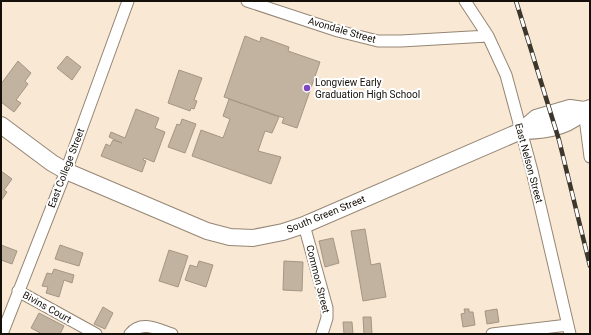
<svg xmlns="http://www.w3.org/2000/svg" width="591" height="335" font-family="Roboto,sans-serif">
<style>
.building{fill:#c2b3a0;stroke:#a59684}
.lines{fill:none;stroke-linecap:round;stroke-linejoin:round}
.street-casing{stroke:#958674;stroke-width:13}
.secondary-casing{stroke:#958674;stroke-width:18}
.street{stroke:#fff;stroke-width:11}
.secondary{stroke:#fff;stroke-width:16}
.rail-casing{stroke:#3d362c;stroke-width:4.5}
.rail{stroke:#fff;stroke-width:3;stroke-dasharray:9;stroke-linecap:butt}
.poi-dot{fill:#7d47be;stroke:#fff;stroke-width:1.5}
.labels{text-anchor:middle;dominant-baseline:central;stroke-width:4;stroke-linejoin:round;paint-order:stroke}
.street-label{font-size:10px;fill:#151009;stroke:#fff}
.poi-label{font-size:10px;fill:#151009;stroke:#fff;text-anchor:start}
</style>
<rect width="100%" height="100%" fill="#f8e8d4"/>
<path class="building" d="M245,36L260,42L261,37L289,47L288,51L320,62L297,128L282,123L284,118L224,97Z
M67,56L81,67L72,80L57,68Z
M18,61L31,73L25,81L28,84L16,100L21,103L14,112L1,102V84Z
M179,70L202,78L194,100L197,101L194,109L191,108L190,111L168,103Z
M229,99L279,117L272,133L265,131L258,151L281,157L271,184L192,156L201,130L223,138L230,119L223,116Z
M136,109L159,118L155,128L165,132L154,162L144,158L143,160L146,161L142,172L101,156L106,144L110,146L113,140L122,143L109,137L111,132L125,138Z
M182,119L196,124L185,153L168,147L177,124L180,125Z
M1,171L12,179L4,190L7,192L1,201Z
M365,229L371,265L380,263L386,297L363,301L351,231Z
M333,238L339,263L325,267L319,241Z
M1,245L17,251L12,264L1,260Z
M60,245L83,253L79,266L55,259Z
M169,250L188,256L178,287L159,281Z
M199,261L213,265L206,287L185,280L190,265L197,267Z
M284,261L303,262L302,291L283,290Z
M54,269L74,275L72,283L64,280L59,297L46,293L48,287L42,286L47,273L52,274Z
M103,307L113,313L105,329L94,324Z
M464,309H469V312H473L475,325L463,327L461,314L465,313Z
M497,309L499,322L487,324L485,311Z
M39,313L64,326L60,334H42L31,328Z
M363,317H371L372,334H364Z
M343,322H352L353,334H344Z"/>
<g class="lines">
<g class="street-casing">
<path id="street" d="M247,1L338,31L378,41H401L488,36
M465,1L488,36L506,75L532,171L570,334
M584,110L590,157
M304,225L327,308V318L322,334
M18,291L96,334
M2,334L66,171L128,1
M130,334C141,320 157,329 172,334
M492,334L568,325"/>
</g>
<g class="secondary-casing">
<path id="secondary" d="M1,125L52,163L66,171L207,231L230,237L253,238L283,232L304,225L521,131L536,118L570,108L584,110L590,108
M521,131C542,131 570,127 584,110"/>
</g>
<use href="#street" class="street"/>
<use href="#secondary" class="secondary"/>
<g class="rail-casing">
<path id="rail" d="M516,1L559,140L590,266"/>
</g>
<use href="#rail" class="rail"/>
</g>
<circle class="poi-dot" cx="307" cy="88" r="4"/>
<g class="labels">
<g class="street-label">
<text transform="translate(342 30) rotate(16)">Avondale Street</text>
<text transform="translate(529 163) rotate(75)">East Nelson Street</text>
<text transform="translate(66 168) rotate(-69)">East College Street</text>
<text transform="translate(326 214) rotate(-22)">South Green Street</text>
<text transform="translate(318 279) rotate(76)">Common Street</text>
<text transform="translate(47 307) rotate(29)">Bivins Court</text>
</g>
<g class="poi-label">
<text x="315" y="82">Longview Early<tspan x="315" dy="12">Graduation High School</tspan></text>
</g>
</g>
<rect width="591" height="335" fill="none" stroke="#151009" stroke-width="4"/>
</svg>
